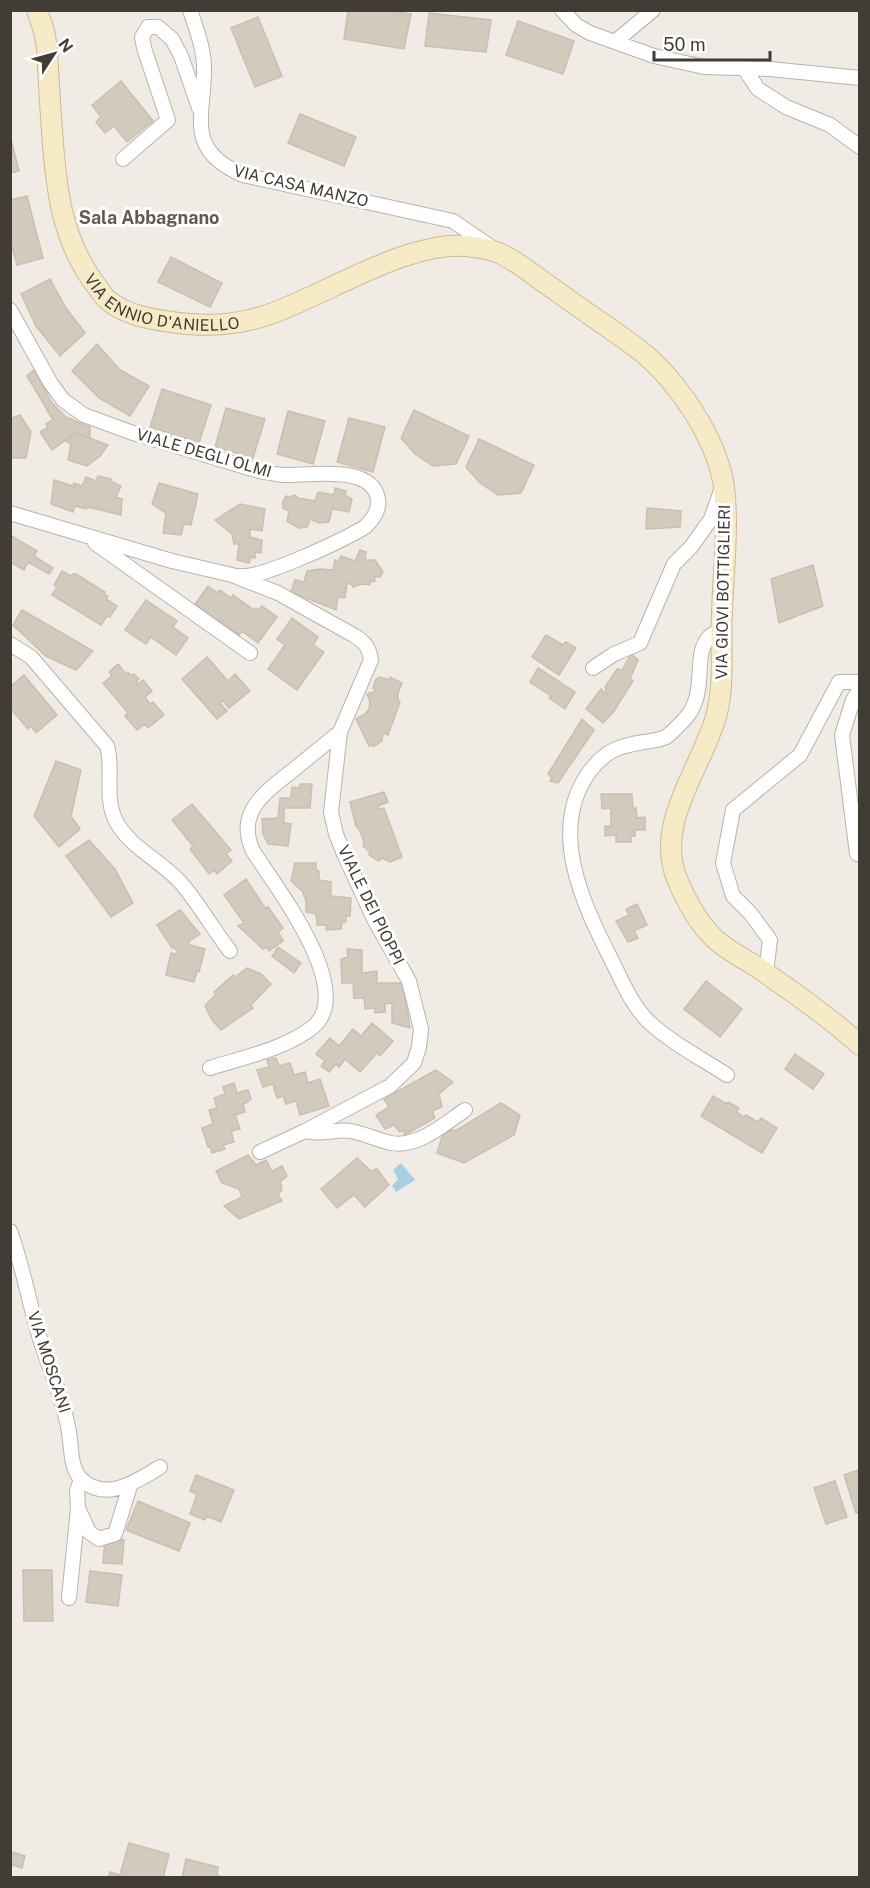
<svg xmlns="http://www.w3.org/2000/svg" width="870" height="1888" font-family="'Public Sans',sans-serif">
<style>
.water{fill:#a7cfe6}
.building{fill:#d3cabe;stroke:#cabfb0;stroke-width:1.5}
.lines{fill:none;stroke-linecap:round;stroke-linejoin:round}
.street-casing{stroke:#bab3a8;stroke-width:16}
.secondary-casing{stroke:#cabc99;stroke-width:22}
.street{stroke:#fff;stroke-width:14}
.secondary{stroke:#f7eac7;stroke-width:20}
.labels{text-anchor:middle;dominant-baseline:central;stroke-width:6;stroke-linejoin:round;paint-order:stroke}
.street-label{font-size:16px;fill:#413c35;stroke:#fff}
.neighbourhood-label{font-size:18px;font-weight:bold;fill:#63594e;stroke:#fff}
</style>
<rect width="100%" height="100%" fill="#f0ece5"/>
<path class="water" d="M401,1163L415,1180L396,1192L392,1186L398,1179L393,1170Z"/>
<path class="building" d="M348,10H386L411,14L404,49L344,39Z
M429,13L491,20L486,52L425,46Z
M258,17L282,76L255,87L231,28Z
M518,21L574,41L563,74L506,55Z
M121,81L153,121L127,142L114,126L105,133L96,122L101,117L92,105Z
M300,114L356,137L344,166L288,143Z
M10,135L19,171L10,173Z
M27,196L43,258L17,265L10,240V200Z
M171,257L222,283L210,307L158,282Z
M50,279L66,308L85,333L60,356L36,326L21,294Z
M97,344L120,370L149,386L130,416L99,398L72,371Z
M34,370L52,403L66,417L90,427V438L76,433L52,450L40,432L48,427L46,424L53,420L27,376Z
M162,389L211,405L199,443L150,427Z
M226,408L265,419L253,458L215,447Z
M414,410L469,436L456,464L433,466L415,454L401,438Z
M288,411L325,421L313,464L277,454Z
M20,415L31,432L26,458H10V419Z
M349,418L385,427L373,472L337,462Z
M76,433L108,445L100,456L87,466L68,460L71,444L66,441Z
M479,439L534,465L521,493L498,495L480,483L466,467Z
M98,476L111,479V481L121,486L116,497L122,499L121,515L88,507L86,509L75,506L73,512L51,504L54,480L73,486L74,483L82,486L86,477L96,481Z
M159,483L198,494L191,525L184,524L181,535L163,533L166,513L152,504Z
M335,488L346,491L345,495L352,499L349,512L332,509L329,522L319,523L310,519L307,527L299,528L287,521L289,511L283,508V501L286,496L290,497L295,495L298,498L315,501L318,492L334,495Z
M240,504L265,509L262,531L250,529V537L262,540L261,553L255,552V558L251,557L249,563L237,560L239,544H234L232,534L215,520Z
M647,508L681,511L680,527L646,529Z
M10,535L37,551L34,556L53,568L49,574L28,562L24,570L10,562Z
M360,550L366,552L365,560H375L383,572L380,577H374L375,581L370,582L369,585L362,584L353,587V585L347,583L345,598L338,597L336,610L291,592L295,580L304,582L307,571L320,569L333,570L335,560L338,562L341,556L355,561Z
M813,565L823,606L779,623L771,579Z
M62,571L71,576L73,574H76L105,592L104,594L108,596L106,599L117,606L110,617L107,616L101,625L52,595L57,587L54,585Z
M208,586L218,593L220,590L231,598L233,595L254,610L256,608L259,610L262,606L277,617L258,643L242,631L239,635L195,604Z
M146,600L177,621L173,627L188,638L176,655L151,637L146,644L125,630Z
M22,610L93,651L76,670L46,656L13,625Z
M292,618L318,637L313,645L324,652L297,690L268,669L285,645L277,639Z
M546,635L563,645L566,642L576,648L559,675L532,657Z
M631,654L638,660L630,679L633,681L614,711L603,723L586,709L601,689L607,695L605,687L617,669L622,670Z
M207,657L228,681L235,674L250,691L229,708L223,701L220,703L227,711L217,719L182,679Z
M118,664L126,674L128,672L130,675L134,674L139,679L136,682L138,684L143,680L152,691L145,697L150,704L153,702L164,715L148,728L145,724L137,730L125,716L128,713L103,683L112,676L109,672Z
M538,668L575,692L565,709L549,698L551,696L530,682Z
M24,675L57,715L36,733L31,726L28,729L10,708V687Z
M380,677L389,680L390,677L402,683L398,693V700L400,702L388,735L383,733L382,741L373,747L372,745L369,746L356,719L365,714L369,709L370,702L367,694L376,691L373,688L376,679Z
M582,719L594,730L558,783L550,781L552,778L548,774Z
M56,761L81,770L71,816L80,829L59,847L34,816Z
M300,784H312L310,808H284V823L291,824L288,846L268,844L263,834L262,819L278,818L280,798H291L292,787L300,788Z
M384,792L388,802L378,806L379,809L384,808L402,857L390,862L382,858L379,861L369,855L370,852L363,846L364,842L360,831L356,826L350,802Z
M601,794H632L633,808H636L637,818L645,817V830H635V836H631V842H616V835L605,836V826H611V808L602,809Z
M192,804L231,850L226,854L232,861L217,874L214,870L209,874L190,849L193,846L172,820Z
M89,840L115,869L133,903L111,917L66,856Z
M295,863H316V870L319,871V880L331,882V896L351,898L350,916H346V922H342L341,929L326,930V925H317L316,914L306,912V900L302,891L291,881Z
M246,879L265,908L268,907L283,928L278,932L283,941L269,951L267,947L263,949L238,926L244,923L224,895Z
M637,904L647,925L634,931L638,938L628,942L616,921L629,915L626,909Z
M180,910L200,934L188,942L190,945L205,949L199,972L197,971L194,982L166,975L171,953L176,954L177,951L174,947L172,948L157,925Z
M278,947L301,963L294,973L272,956Z
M347,949L362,950V973L377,971V983H403L410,1028L392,1023V1003L385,1004V1012L375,1013V1008L365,1009L364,998H354L353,983H342L341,959L348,957Z
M247,968L261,974L271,984L251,1005L253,1008L221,1030L212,1020L205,1006L216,994L214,992L233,975L235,977Z
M706,981L742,1009L720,1037L684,1009Z
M372,1023L393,1041L380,1056L377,1053L360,1072L345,1059L339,1067L336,1064L329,1072L321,1066L325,1061L316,1054L330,1038L339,1046L353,1029L361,1036Z
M795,1054L824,1074L813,1089L785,1069Z
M276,1058L279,1066L290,1063L294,1075L305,1072L308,1083L320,1079L329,1106L300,1115L296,1101L286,1104L283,1096L277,1098L273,1084L263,1087L257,1070L269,1067L267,1060Z
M436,1070L453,1082L439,1094L442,1107L432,1111L435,1118L405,1135L403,1130L400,1132L394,1125L385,1129L376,1115L389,1107L384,1099Z
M234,1083L237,1093L248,1090L251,1099L243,1105L245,1112L235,1115L240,1129L231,1131L234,1142L223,1145L225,1149L212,1153L210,1146L208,1147L202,1128L213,1124L209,1110L217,1108L214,1098L225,1094L223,1087Z
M713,1096L727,1104L728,1102L739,1108L737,1112L744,1117L746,1115L758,1122L761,1118L777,1128L762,1153L701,1116Z
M501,1103L520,1115L514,1135L464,1163L437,1153L444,1131L457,1130Z
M248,1155L256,1165L266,1160L272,1171L282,1166L287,1176L280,1182L282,1190L278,1194L282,1201L239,1219L224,1206L242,1197L239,1189L222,1183L216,1171Z
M357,1158L371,1171L377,1169L389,1185L365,1207L354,1195L337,1208L321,1189Z
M858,1470L860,1512L856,1513L844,1475Z
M196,1475L234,1490L221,1522L206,1516L205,1520L190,1514L197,1494L190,1491Z
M835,1481L847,1517L826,1524L814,1488Z
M138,1501L190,1523L179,1551L126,1530Z
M105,1538L124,1540L122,1564L103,1563Z
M23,1570H52L53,1621H24Z
M90,1571L122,1575L118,1606L86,1602Z
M129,1843L169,1854L163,1878H108L110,1872L120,1875Z
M12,1852L25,1856L22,1868L10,1864Z
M186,1859L218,1867L217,1875L224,1878H182Z"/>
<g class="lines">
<g class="street-casing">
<path id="street" d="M190,10C196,28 203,46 204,65C205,116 183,149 243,175L453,221L491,247
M562,10L576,25L590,33L654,56L704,67L770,69L860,78
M616,41L653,10
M744,68L758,89L786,107L830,125L860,147
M123,159L168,120L144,48L142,37L148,27H158L172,39L181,56L199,108
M10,310L50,382L63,400L84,415L130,432L259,471C267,472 274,474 282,475C307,476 372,463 378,499C380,510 373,519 365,527C343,540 262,579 239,576
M10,513L172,561L232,575L278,593L355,636C366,643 369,648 371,660L340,732L331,812L336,834L344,854L374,919L409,981L421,1029L419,1047L414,1063L390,1086L305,1131L260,1152
M95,543L250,653
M721,630C718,632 712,634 709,637C691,657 710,694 683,721C678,726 672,733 666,737C660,740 651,741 644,742C619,746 606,750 590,771C547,829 583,904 611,959C622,981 631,1004 648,1021C671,1043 701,1058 727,1075
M10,644L31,657L107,746C114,769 104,795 115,819C128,847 161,860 181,883C199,904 213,929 230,951
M593,668L614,654L640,643L674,564L691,547L711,519L722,488
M857,854L842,735L853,700L860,689
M766,973L770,940L751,914L733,896L723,863L733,810L800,755L839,682H860
M210,1068C242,1058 287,1048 313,1027C357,990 275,886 253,851C235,813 265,792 292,771C308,758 324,745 340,732
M305,1131C324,1136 335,1128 351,1131C365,1134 378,1140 391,1143C418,1148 444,1124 465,1110
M10,1231C22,1263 28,1298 38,1332C47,1364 62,1394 68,1427C72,1443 69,1467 81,1479C106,1503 137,1481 160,1467
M79,1510L89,1532L99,1539L115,1534L130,1486
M69,1598L78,1508L77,1491L81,1479"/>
</g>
<g class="secondary-casing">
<g id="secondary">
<path id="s1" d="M37,10L44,31L47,47C48,75 50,103 52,131C56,188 61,241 98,288C100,291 106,300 109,301C126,315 150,319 171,322C206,327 237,326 270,314C327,294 407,241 466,246C476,247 490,249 499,253C519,262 537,278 555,290C582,310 610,328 637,348C676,378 717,438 724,487C729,527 723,573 722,613C720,647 725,678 717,713C703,767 654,822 677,879C685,898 697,921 712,936C725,950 744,958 760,969C794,993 829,1017 860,1045"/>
</g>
</g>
<use href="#street" class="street"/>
<use href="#secondary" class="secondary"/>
</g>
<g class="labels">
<g class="street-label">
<text transform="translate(301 186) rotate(13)">VIA CASA MANZO</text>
<text stroke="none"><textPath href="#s1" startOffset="357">VIA ENNIO D'ANIELLO</textPath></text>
<text transform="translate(204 453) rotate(16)">VIALE DEGLI OLMI</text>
<text transform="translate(723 592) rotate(-89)">VIA GIOVI BOTTIGLIERI</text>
<text transform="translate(371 905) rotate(64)">VIALE DEI PIOPPI</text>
<text transform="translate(49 1362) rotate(72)">VIA MOSCANI</text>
</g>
<g class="neighbourhood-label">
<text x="149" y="217">Sala Abbagnano</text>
</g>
</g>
<rect width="870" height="1888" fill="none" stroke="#413c35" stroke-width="24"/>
<g transform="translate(54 54) rotate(54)" stroke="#ffffff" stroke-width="4.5" paint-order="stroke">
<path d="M0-4.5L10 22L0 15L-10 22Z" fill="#413c35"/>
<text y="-9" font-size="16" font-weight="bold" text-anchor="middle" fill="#413c35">N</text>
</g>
<path d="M654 51v9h116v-9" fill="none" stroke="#413c35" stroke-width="3"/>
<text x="663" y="51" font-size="18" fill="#413c35" stroke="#ffffff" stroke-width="4.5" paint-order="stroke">50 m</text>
</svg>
